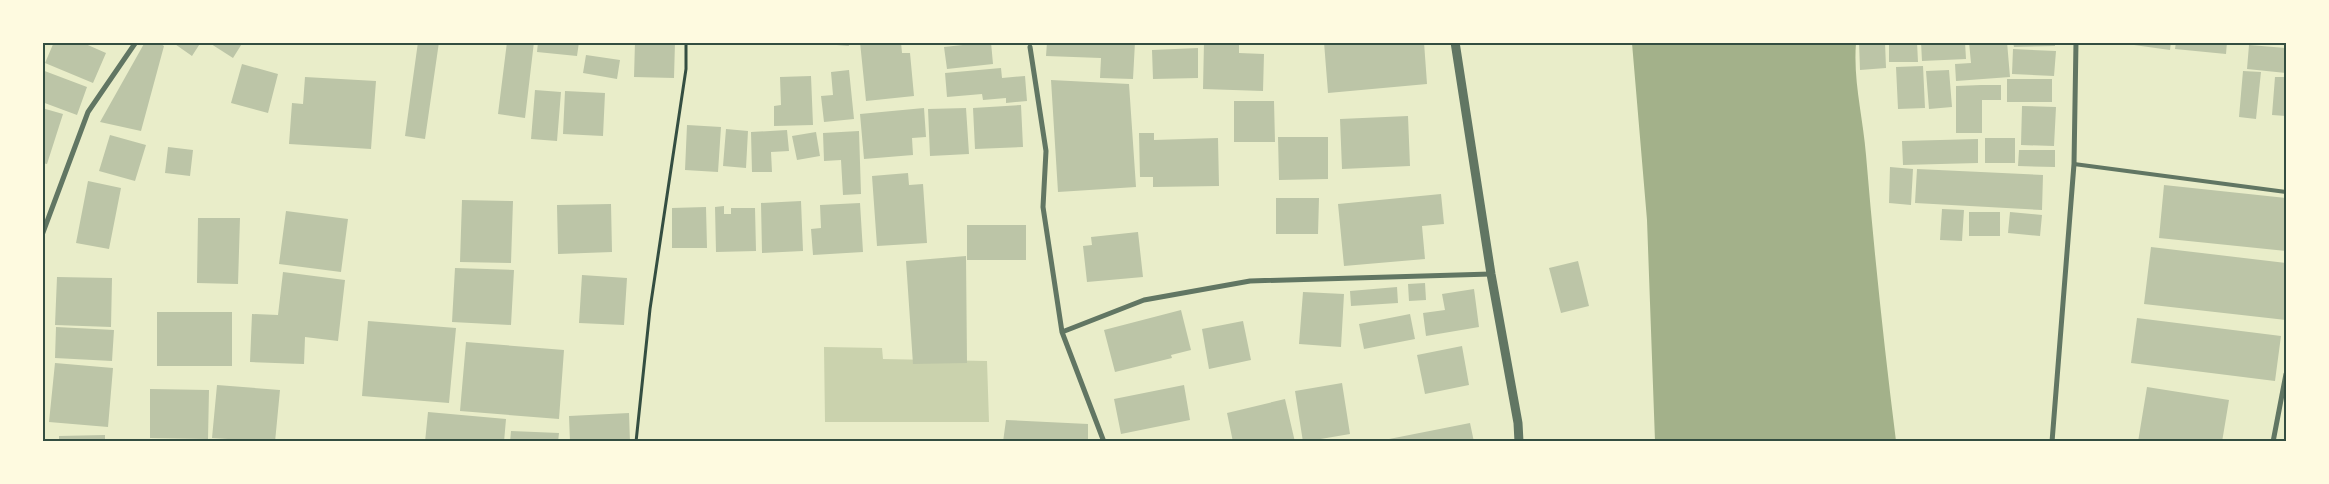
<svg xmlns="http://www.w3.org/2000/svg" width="2329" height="484" font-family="Cabin,sans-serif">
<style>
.green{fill:#cad2ad}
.water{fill:#a3b18a}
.building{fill:#bcc5a7}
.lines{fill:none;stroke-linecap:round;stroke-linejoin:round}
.path{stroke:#344e41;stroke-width:3}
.service{stroke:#617663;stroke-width:4}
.minor{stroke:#617663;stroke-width:5}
.tertiary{stroke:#617663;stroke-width:9}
.neatline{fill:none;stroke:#344e41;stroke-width:2}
</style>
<rect width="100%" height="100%" fill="#e9edc9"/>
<path class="green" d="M824,347L882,348L883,359L987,361L989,422H825Z"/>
<path class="water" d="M1632,43H1856C1853,81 1863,117 1866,155C1874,251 1884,346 1896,441H1655L1647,220Z"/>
<path class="building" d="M54,42H81L106,53L93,83L45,63Z
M145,42H158L164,46L141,131L100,122Z
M172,42H201L192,56Z
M208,42H243L233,58Z
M418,42H439L425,139L405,136Z
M507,42H534L525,118L498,114Z
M538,42H579L577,56L537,52Z
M635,42H675L674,78L634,77Z
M825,42H848L849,46L824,44Z
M860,42H901L902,53H910L914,96L866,101Z
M991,42L993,64L947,69L944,47Z
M1047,42H1135L1133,79L1100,78L1101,58L1046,56Z
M1204,42H1239V53L1264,54L1263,91L1203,89Z
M1324,42H1424L1427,84L1328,93Z
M1859,42H1885L1886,68L1860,70Z
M1889,42H1917L1918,62H1889Z
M1921,42H1965L1966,59L1922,61Z
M1969,42H2007L2010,77L1956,81L1955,64L1971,63Z
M2013,42H2055V46L2014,47Z
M2134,42H2171L2170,50L2134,45Z
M2176,42H2227L2226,54L2175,49Z
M2249,45L2286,48V73L2247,69Z
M1198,48V78L1153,79L1152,50Z
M2013,49L2056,51L2054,76L2012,74Z
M586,55L620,60L617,79L583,73Z
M242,64L278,74L268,113L231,103Z
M1923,66L1925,108L1898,109L1896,67Z
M1001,68L1002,78L1025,76L1027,101L1006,103V98L983,100L982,94L947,97L945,73Z
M42,70L87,87L77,115L42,102Z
M849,70L854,119L824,122L821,96L833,95L831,72Z
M1949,70L1952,107L1929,109L1926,71Z
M2243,71L2261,72L2256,119L2239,117Z
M811,76L813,125L774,126V106L781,105L780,77Z
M305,77L376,81L371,149L289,144L292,103L303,104Z
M2275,77H2286V116L2272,115Z
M2007,79H2052V102H2007Z
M1051,80L1129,84L1136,187L1058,192Z
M1981,85H2001V100H1982V133H1956V86Z
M535,90L561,92L557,141L531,139Z
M565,91L605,93L603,136L563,134Z
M1234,101H1274L1275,142H1234Z
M1021,105L1023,147L975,149L973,108Z
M2022,106L2056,107L2054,146L2021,145Z
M42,108L63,114L47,164L42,163Z
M924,108L926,137L912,138L913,155L864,159L860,114Z
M966,108L969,154L930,156L928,109Z
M1408,116L1410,166L1342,169L1340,119Z
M687,125L721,127L718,172L685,170Z
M726,129L748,131L746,168L723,166Z
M787,130L789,151L771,152L772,172H752L751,132Z
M859,131L861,194L843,195L841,160L824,161L823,133Z
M816,132L820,156L797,160L792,136Z
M1139,133H1154V140L1218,138L1219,186L1153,187V177H1140Z
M110,135L146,145L135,181L99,171Z
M1278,137H1328V179L1279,180Z
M1985,138H2015V163H1985Z
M1978,139V163L1903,165L1902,141Z
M168,147L193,150L190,176L165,173Z
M2019,150H2055V167L2018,166Z
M1890,167L1913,169L1911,205L1889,203Z
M1917,169L2043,175L2042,210L1915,203Z
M908,173L909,185L923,184L927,243L877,246L872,176Z
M88,181L121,188L109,249L76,243Z
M2164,185L2286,198V251L2159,238Z
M1441,194L1444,224L1422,226L1425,259L1344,266L1338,204Z
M1276,198H1319L1318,234H1276Z
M462,200L513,201L511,263L460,262Z
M801,201L803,251L762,253L761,203Z
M860,203L863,252L813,255L811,229L821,228L820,205Z
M611,204L612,252L558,254L557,205Z
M724,206V214H731V208H755L756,251L716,252L715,207Z
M706,207L707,248H672V208Z
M1942,209L1964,210L1962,241L1940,240Z
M286,211L348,219L341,272L279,264Z
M1969,212H2000V236H1969Z
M2010,212L2042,215L2040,236L2008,233Z
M198,218H240L238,284L197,283Z
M967,225H1026V260H967Z
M1138,232L1143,277L1087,282L1083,246L1092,245L1091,237Z
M2151,247L2286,263V320L2144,304Z
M966,256L967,363L913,364L906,261Z
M1578,261L1589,306L1561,313L1549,268Z
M455,268L514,270L511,325L452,322Z
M283,272L345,280L338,341L305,337L304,364L250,362L252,314L278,315Z
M582,275L627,278L624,325L579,323Z
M57,277L112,278L111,327L55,325Z
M1425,283L1426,300L1409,301L1408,284Z
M1397,287L1398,303L1351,306L1350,291Z
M1474,289L1479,327L1426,336L1423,313L1445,310L1442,294Z
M1303,292L1344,294L1341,347L1299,344Z
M1181,310L1191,350L1171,355L1172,358L1115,372L1104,330Z
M157,312H232V366H157Z
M1410,314L1415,339L1364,349L1359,324Z
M2137,318L2281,336L2275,381L2131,363Z
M368,321L456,328L449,403L362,396Z
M1243,321L1251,360L1209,369L1202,329Z
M56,327L114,330L112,361L55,358Z
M466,342L564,350L559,419L460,411Z
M1462,346L1469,385L1425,394L1417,355Z
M55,363L113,368L108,427L49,422Z
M1342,383L1350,434L1303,442L1295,391Z
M217,385L280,390L275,442L212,438Z
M1184,385L1190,420L1121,434L1114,399Z
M2147,387L2229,400L2222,442H2138Z
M150,389L209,390L208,439L150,438Z
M1285,399L1295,442H1233L1227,413Z
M428,412L506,419L504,442H425Z
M629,413L630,442H570L569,416Z
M1006,420L1088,424V442H1003Z
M1470,423L1474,442H1379V441Z
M511,431L559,433L558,442H510Z
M105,435V442H59V436Z"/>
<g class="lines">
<path class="path" d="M636,442L650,309L686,69V42"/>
<path class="service" d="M2074,164L2286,192"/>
<path class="minor" d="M1030,47L1046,151L1043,207L1062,332L1104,442
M42,235L88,112L136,42
M1062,332L1144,300L1250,281L1491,274
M2052,442L2074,164L2076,42
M2273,442L2286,374"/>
<path class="tertiary" d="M1455,42L1491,274L1518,423L1519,442"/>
</g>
<rect width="2329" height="484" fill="none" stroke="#fefae0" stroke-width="88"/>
<rect x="44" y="44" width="2241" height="396" class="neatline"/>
</svg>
